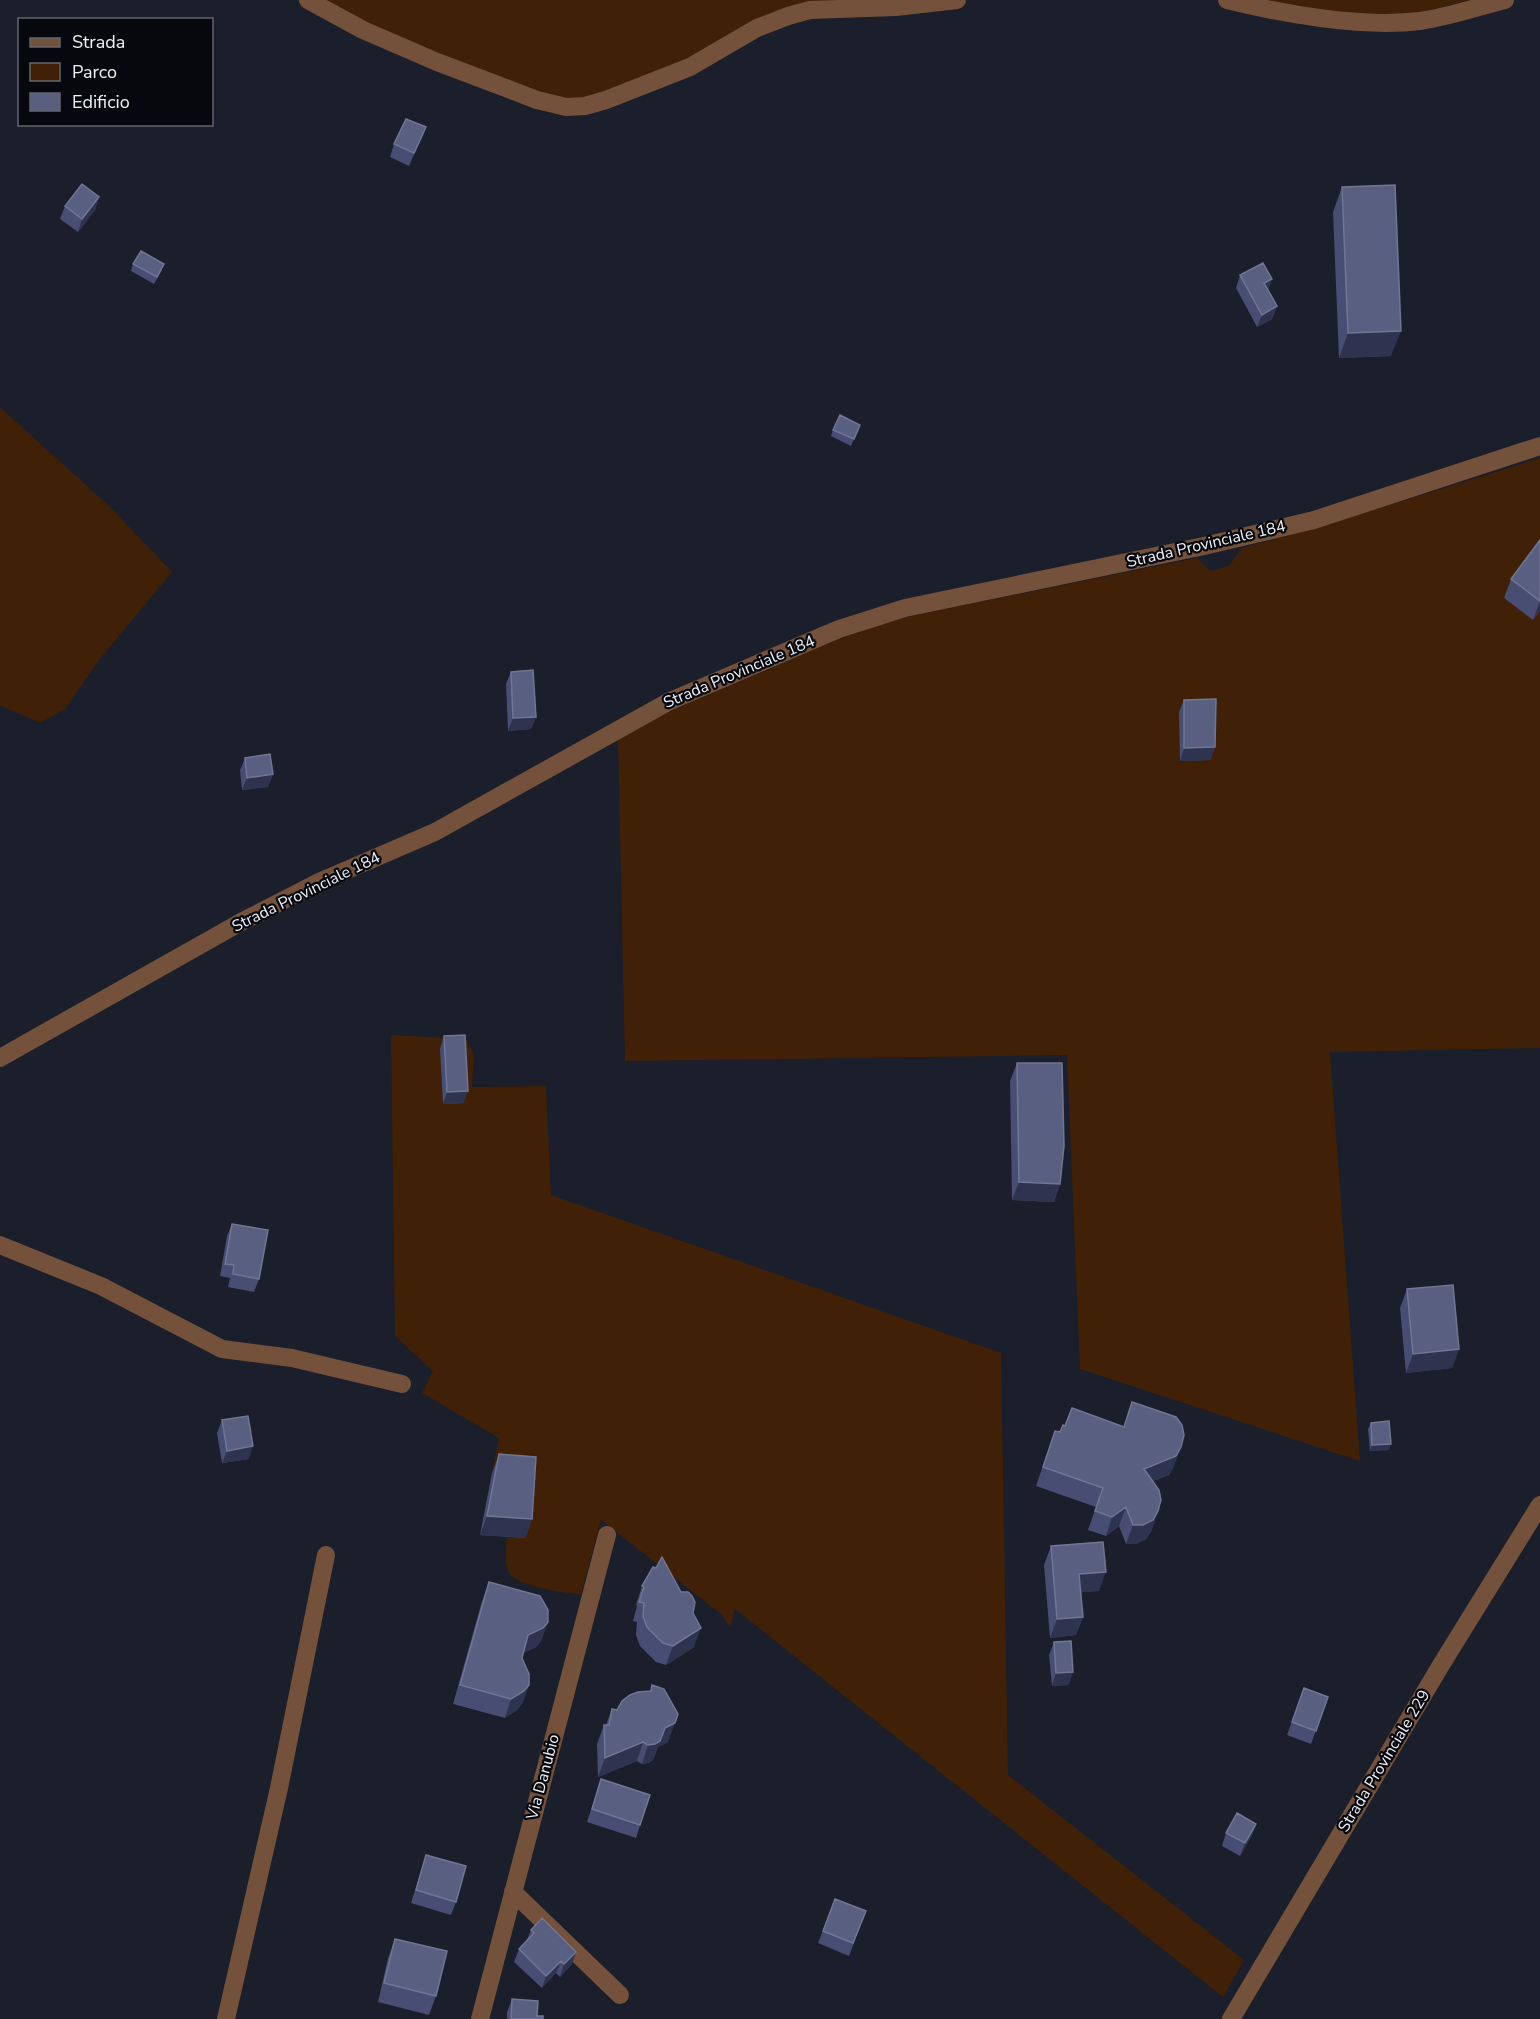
<svg xmlns="http://www.w3.org/2000/svg" width="1540" height="2019" font-family="'Nunito Sans',sans-serif">
<style>
.green{fill:#402107}
.lines{fill:none;stroke-linecap:round;stroke-linejoin:round}
.minor{stroke:#73513a;stroke-width:18}
.wall{fill:#474d73}
.shaded-wall{fill:#2e3350}
.building{fill:#585f81;stroke:#707694;stroke-width:1.5}
.labels{text-anchor:middle;dominant-baseline:central;stroke-width:4.5;stroke-linejoin:round;paint-order:stroke}
.street-label{font-size:16px;fill:#edf0f9;stroke:#07080e}
</style>
<rect width="100%" height="100%" fill="#1b1e2b"/>
<path class="green" d="M324,0H879L797,5L691,59L609,91L575,99H554L368,25Z
M1264,0H1469C1452,4 1434,10 1415,13C1371,20 1308,9 1264,0Z
M0,407L109,506L172,572L99,660L65,709L40,723L0,705Z
M1540,458V1048L1330,1052L1360,1461L1080,1369L1067,1055L625,1061L618,739L659,716L839,639L876,625L921,614L1197,558L1210,571L1229,566L1242,548L1313,529Z
M391,1035L466,1039L474,1055L472,1087L546,1086L551,1195L1001,1353L1008,1775L1244,1960L1223,1997L735,1609L730,1627L721,1614L601,1520L581,1594C566,1594 518,1586 510,1574C503,1563 506,1548 507,1537H525L529,1476L492,1473L499,1438L422,1393L433,1371L395,1336Z"/>
<g class="lines">
<path class="minor" d="M308,0L363,30L437,62L537,100L566,107L585,106L606,100L690,67L757,28L788,16L810,10L896,7L957,0
M1227,0C1283,14 1362,28 1420,21C1448,17 1477,7 1505,0
M0,1058L241,922L319,882L435,832L668,702L839,629L905,608L1204,546L1314,520L1540,446
M0,1245L101,1286L222,1349L292,1358L402,1384
M513,1892L620,1995
M226,2019L279,1788L326,1555
M480,2019L607,1535
M1231,2019L1441,1665L1540,1505"/>
</g>
<path class="wall" d="M426,127L421,140L409,166L390,157L394,144Z
M1342,187L1391,356L1339,358L1333,212Z
M99,197L95,210L78,232L60,219L65,206Z
M133,264L162,270L154,284L131,271Z
M1240,275L1272,279L1268,290L1277,306L1272,319L1257,327L1236,288Z
M860,425L851,446L831,436L833,430Z
M1540,540V611L1533,620L1504,598L1511,579Z
M511,672L536,717L531,729L508,731L506,684Z
M1184,700L1215,747L1210,760L1180,761L1179,712Z
M245,758L273,774L268,787L242,790L240,770Z
M444,1036L468,1091L463,1103L443,1104L440,1049Z
M1017,1063L1060,1184L1054,1202L1012,1200L1010,1081Z
M232,1224L259,1279L254,1292L228,1287L230,1278L220,1276L227,1236Z
M1407,1289L1459,1349L1452,1368L1406,1373L1400,1308Z
M222,1420L249,1459L222,1463L217,1433Z
M1371,1423L1389,1450L1370,1451L1368,1429Z
M1055,1431L1174,1466L1169,1475L1153,1481L1152,1530L1146,1539L1136,1544H1126L1119,1526L1106,1536L1088,1530L1096,1507L1036,1486Z
M499,1454L532,1519L525,1538L480,1535L492,1473Z
M1051,1546L1099,1591L1081,1592L1083,1617L1076,1635L1050,1638L1044,1565Z
M489,1582L548,1622L541,1641L536,1647L523,1653L522,1658L529,1685L522,1704L517,1710L505,1718L453,1704L482,1601Z
M642,1586L681,1592L693,1613L694,1647L666,1665L656,1662L640,1646L636,1635L637,1622L633,1621L637,1606L636,1605Z
M1054,1642L1069,1685L1052,1686L1049,1655Z
M652,1685L668,1742L658,1747L653,1760L648,1763L642,1764L637,1761L598,1777L597,1744L604,1725H606L612,1709L617,1710L650,1691Z
M1304,1688L1328,1697L1311,1744L1287,1735Z
M601,1779L650,1795L636,1838L587,1822Z
M1256,1824L1251,1837L1240,1856L1222,1846L1226,1833Z
M426,1855L456,1902L451,1915L411,1903Z
M835,1899L866,1911L849,1956L818,1943Z
M531,1930L572,1964L560,1977L556,1973L542,1988L514,1962L519,1949L527,1940Z
M395,1939L436,1996L429,2015L378,2002L388,1958Z
M512,1999L537,2016L543,2019H507V2012Z"/>
<path class="shaded-wall" d="M426,127L421,140L409,166L414,153Z
M99,197L95,210L78,232L82,219Z
M1272,279L1267,291L1264,283Z
M1277,306L1272,319L1257,327L1262,315Z
M1401,331L1391,356L1339,358L1348,333Z
M1540,601V611L1533,620Z
M536,717L531,729L508,731L513,718Z
M1215,747L1210,760L1180,761L1184,748Z
M273,774L268,787L242,790L247,778Z
M468,1091L463,1103L443,1104L447,1092Z
M1019,1182L1060,1184L1054,1202L1012,1200Z
M1459,1349L1452,1368L1406,1373L1413,1354Z
M1391,1444L1389,1450L1370,1451L1372,1445Z
M253,1446L249,1459L222,1463L227,1451Z
M1181,1447L1174,1466L1169,1475L1137,1488L1144,1469Z
M1126,1507L1119,1526L1106,1536L1112,1517Z
M1158,1511L1152,1530L1146,1539L1136,1544H1126L1133,1525Z
M487,1516L532,1519L525,1538L480,1535Z
M1106,1572L1099,1591L1072,1593L1079,1574Z
M1083,1617L1076,1635L1050,1638L1057,1619Z
M548,1622L541,1641L536,1647L521,1654L528,1635Z
M701,1628L694,1647L666,1665L673,1646Z
M1073,1672L1069,1685L1052,1686L1056,1673Z
M529,1685L522,1704L517,1710L505,1718L511,1699Z
M675,1723L668,1742L658,1747L653,1760L648,1763L642,1764L648,1745L665,1728Z
M643,1742L637,1761L598,1777L605,1758Z
M1256,1824L1251,1837L1240,1856L1245,1843Z
M576,1952L572,1964L560,1977L564,1964Z
M561,1961L556,1973L542,1988L546,1976Z"/>
<path class="building" d="M406,119L426,127L414,153L394,144Z
M82,184L99,197L82,219L65,206Z
M1395,185L1401,331L1348,333L1342,187Z
M141,251L164,264L157,277L133,264Z
M1263,263L1272,279L1264,283L1277,306L1262,315L1240,275Z
M840,415L860,425L854,439L833,430Z
M1540,540V601L1511,579Z
M533,670L536,717L513,718L511,672Z
M1216,699L1215,747L1184,748V700Z
M270,754L273,774L247,778L245,758Z
M465,1035L468,1091L447,1092L444,1036Z
M1017,1063H1062L1064,1146L1060,1184L1019,1182Z
M232,1224L268,1230L259,1279L233,1274L234,1265L225,1264Z
M1453,1285L1459,1349L1413,1354L1407,1289Z
M1132,1402L1176,1417L1182,1425L1184,1435L1181,1447L1176,1456L1144,1469L1159,1490L1161,1500L1158,1511L1153,1520L1143,1525H1133L1126,1507L1112,1517L1095,1511L1103,1488L1043,1467L1055,1431L1060,1432L1063,1425L1065,1426L1072,1408L1124,1427Z
M248,1416L253,1446L227,1451L222,1420Z
M1389,1421L1391,1444L1372,1445L1371,1423Z
M499,1454L536,1457L532,1519L487,1516Z
M1103,1542L1106,1572L1079,1574L1083,1617L1057,1619L1051,1546Z
M662,1557L681,1592H688L692,1596L695,1602L693,1613L701,1628L673,1646L663,1643L647,1627L643,1616L644,1603L639,1602L644,1587L642,1586L653,1567L656,1568Z
M489,1582L540,1596L548,1610V1622L543,1628L528,1635L522,1658L529,1674V1685L524,1691L511,1699L460,1685Z
M1071,1641L1073,1672L1056,1673L1054,1642Z
M652,1685L664,1689L678,1714L675,1723L665,1728L660,1741L655,1744L648,1745L643,1742L605,1758L604,1725H609L612,1709L617,1710L622,1701L630,1695L638,1692L651,1691Z
M1304,1688L1328,1697L1316,1731L1292,1722Z
M601,1779L650,1795L640,1825L592,1809Z
M1237,1813L1256,1824L1245,1843L1226,1833Z
M426,1855L466,1866L456,1902L416,1890Z
M835,1899L866,1911L853,1943L823,1931Z
M542,1918L576,1952L564,1964L561,1961L546,1976L519,1949L534,1933L531,1930Z
M395,1939L447,1951L436,1996L384,1983Z
M512,1999L538,2001L537,2016H543V2019H511Z"/>
<g class="labels">
<g class="street-label">
<text transform="translate(1206 544) rotate(-13)">Strada Provinciale 184</text>
<text transform="translate(739 672) rotate(-23)">Strada Provinciale 184</text>
<text transform="translate(306 892) rotate(-26)">Strada Provinciale 184</text>
<text transform="translate(1384 1761) rotate(-59)">Strada Provinciale 229</text>
<text transform="translate(543 1777) rotate(-75)">Via Danubio</text>
</g>
</g>
<rect x="18" y="18" width="195" height="108" fill="#07080e" stroke="#63656c" stroke-width="1.5"/>
<rect x="30" y="38" width="30" height="9" fill="#73513a" stroke="#63656c" stroke-width="1.5"/>
<text x="72" y="48" font-size="18" fill="#edf0f9">Strada</text>
<rect x="30" y="63" width="30" height="18" fill="#402107" stroke="#63656c" stroke-width="1.5"/>
<text x="72" y="78" font-size="18" fill="#edf0f9">Parco</text>
<rect x="30" y="93" width="30" height="18" fill="#585f81" stroke="#63656c" stroke-width="1.5"/>
<text x="72" y="108" font-size="18" fill="#edf0f9">Edificio</text>
</svg>
